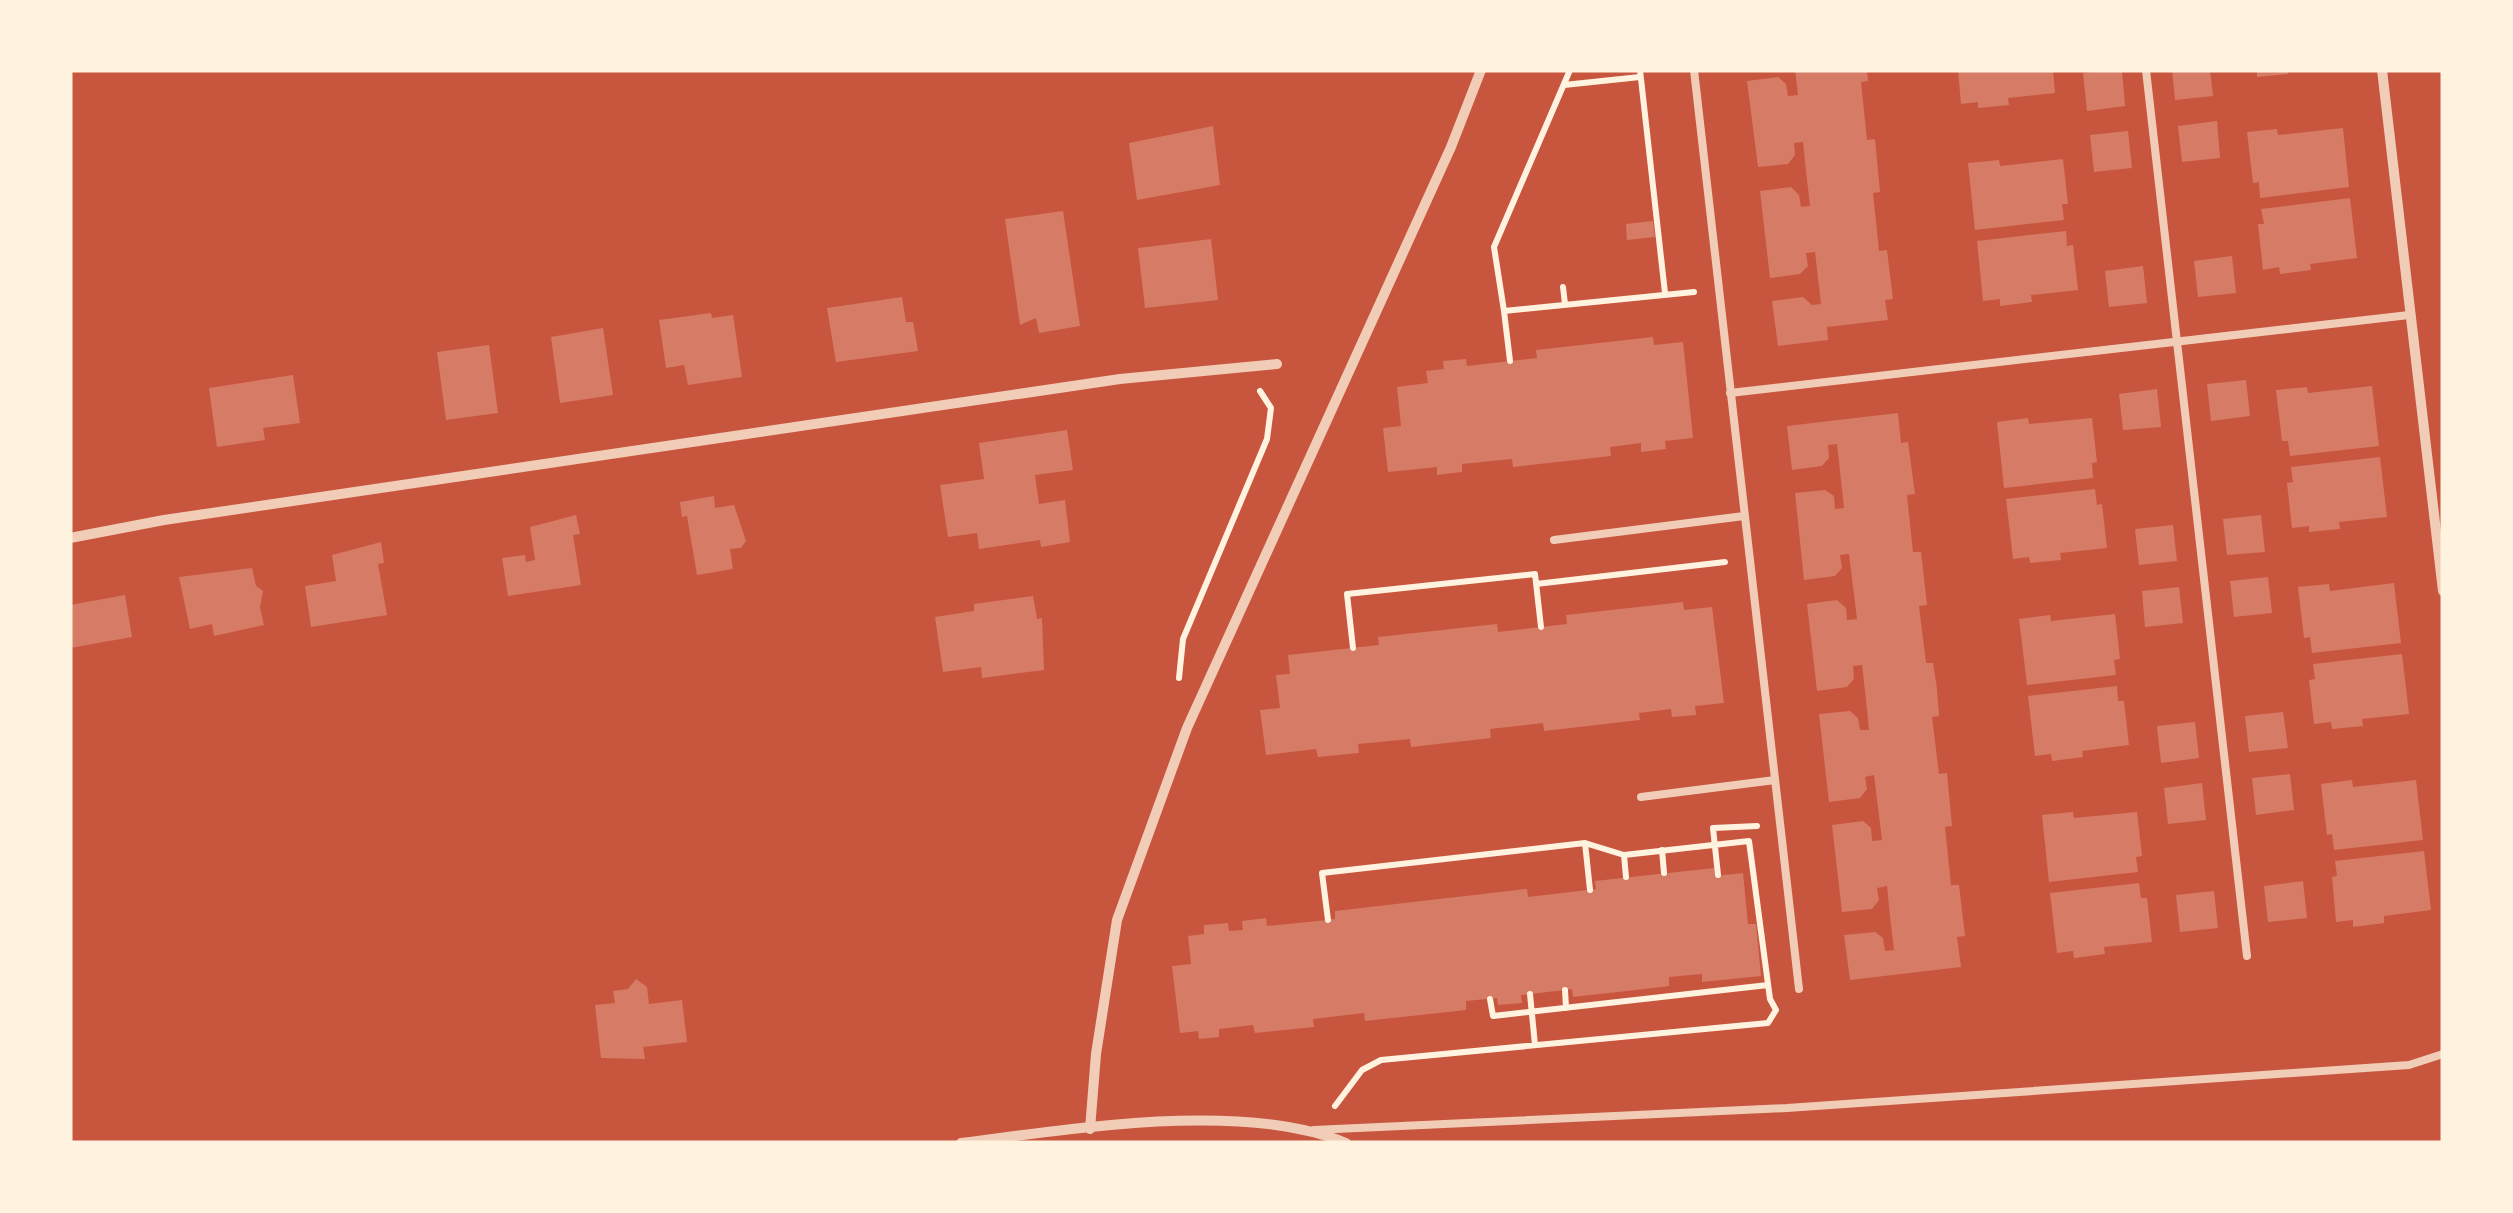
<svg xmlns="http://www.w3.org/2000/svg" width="2513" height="1213" font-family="'Source Serif 4',serif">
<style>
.building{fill:#d67c66}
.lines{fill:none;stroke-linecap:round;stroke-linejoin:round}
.path{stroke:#fff3e0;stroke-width:6}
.service{stroke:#f1ccb7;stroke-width:8}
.minor{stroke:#f1ccb7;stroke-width:10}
</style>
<rect width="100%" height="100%" fill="#c8553d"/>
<path class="building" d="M1795,70H1867L1868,81L1861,82L1867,140L1875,139L1880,192L1873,193L1879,251L1887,250L1893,299L1885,300L1888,320L1827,327L1828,340L1778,346L1772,301L1803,297L1812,305L1821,304L1815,252L1806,253L1808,266L1800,274L1770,278L1760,191L1791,187L1799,195L1801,207L1810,206L1806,171L1803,142L1794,143L1795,155L1788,164L1758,167L1747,81L1778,77L1786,84L1788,96L1798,95Z
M1958,70H2053L2055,93L2008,98L2009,105L1978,108V102L1961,104Z
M2122,70L2125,106L2087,111L2083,73Z
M2172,70H2210L2213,96L2175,100Z
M2257,70H2288V74L2257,77Z
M2217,121L2220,158L2182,162L2178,126Z
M1213,126L1220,185L1137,200L1129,143Z
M2343,128L2349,187L2260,198L2259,182L2253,183L2247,132L2277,129L2278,135Z
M2128,131L2132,168L2094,172L2090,135Z
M2063,159L2068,204H2062L2064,220L1975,230L1968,163L1999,160L2000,166Z
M2350,198L2357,258L2310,264L2311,270L2280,274L2279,267L2263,270L2258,224H2264L2261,209Z
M1063,211L1080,326L1039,333L1036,318L1020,325L1005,219Z
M1653,221L1655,237L1627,240L1626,224Z
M2066,231L2067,246L2073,245L2078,290L2031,295L2032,302L2000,306V299L1983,301L1977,241Z
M1211,239L1218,300L1145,308L1138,248Z
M2232,256L2236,293L2198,297L2194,261Z
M2143,266L2147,303L2109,307L2105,271Z
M902,297L906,322H913L918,351L836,362L827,308Z
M711,313L712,318L733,315L742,377L688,385L684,365L666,368L659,320Z
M603,328L613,395L560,403L551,337Z
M1653,337L1654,345L1683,342L1693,438L1665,441L1666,449L1641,452V443L1610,447L1611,456L1513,467L1512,459L1462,464V472L1437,475V467L1388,472L1383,428L1401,426L1397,387L1428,383L1426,371L1444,369L1443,361L1466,359L1467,366L1537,358L1536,350Z
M489,345L498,413L446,420L437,352Z
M293,375L300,423L263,428L265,440L217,447L209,388Z
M2246,380L2250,416L2211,421L2207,384Z
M2372,386L2379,446L2290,456L2288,441H2282L2276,390L2307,387L2308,393Z
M2157,389L2161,427L2123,430L2119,394Z
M1898,413L1901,443L1908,442L1915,494L1907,495L1913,552H1921L1927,605L1919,606L1926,663H1933L1937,689L1939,716L1932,717L1939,774L1947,773L1952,826L1945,827L1951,885H1959L1965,936L1957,937L1961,967L1850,980L1844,935L1875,932L1883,938L1885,951L1894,950L1890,916L1887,886L1877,888L1879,900L1872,909L1842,912L1832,825L1863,821L1871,828L1872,841L1882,840L1874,775L1865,777L1867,789L1860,798L1829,802L1819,714L1850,711L1858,718L1860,730H1869L1866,700L1862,665L1853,666L1854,679L1847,687L1817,691L1807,604L1837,600L1846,608L1847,620L1857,619L1849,554L1840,555L1842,568L1835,576L1804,580L1795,493L1825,490L1834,496L1835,509L1844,508L1837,444L1828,445L1829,458L1822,466L1792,470L1787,426Z
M2028,418L2029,424L2092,418L2097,462L2092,463L2093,478L2004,488L1997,422Z
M1067,430L1073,470L1035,475L1039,504L1065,500L1070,542L1041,547L1040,540L979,549L977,533L948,537L940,485L984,479L979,443Z
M2380,457L2387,517L2339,522L2340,529L2309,532V526L2292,528L2287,483L2293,482L2291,467Z
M2095,489L2097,505L2102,504L2107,548L2060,553L2061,560L2030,563L2029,557L2013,559L2006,499Z
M714,496L715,508L734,505L746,541L741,548L730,549L733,569L697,575L687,516L682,517L680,502Z
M576,515L580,534L573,535L581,585L508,596L502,558L525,555L526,562L535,560L530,527Z
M2261,515L2265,552L2227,555L2223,519Z
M2173,525L2177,561L2139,565L2135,529Z
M381,542L384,563L378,564L387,615L311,627L305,586L336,581L332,555Z
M252,568L256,586L263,591L260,607L264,625L214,636L212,624L190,629L179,577Z
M2268,577L2272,613L2234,617L2230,581Z
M2394,583L2401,643L2312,653L2310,637L2304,638L2298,587L2329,584L2330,591Z
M2179,587L2183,623L2145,627L2142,591Z
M125,595L132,637L70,648V605Z
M1033,596L1037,619L1042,618L1044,670L982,678L981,667L943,672L935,617L974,611V604Z
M1683,602L1684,610L1712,607L1724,703L1695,706L1696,715L1672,717L1671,709L1639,713L1640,720L1544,731L1543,723L1490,729L1491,738L1411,747L1410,739L1358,744L1359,753L1318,757L1316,749L1266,755L1260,710L1280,708L1276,675L1290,674L1288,655L1379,645L1378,637L1497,624L1498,632L1567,624L1566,615Z
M2115,614L2120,659L2114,660L2116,675L2027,685L2019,619L2050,615L2051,621Z
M2402,654L2409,714L2362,719L2363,726L2332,729L2331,722L2314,724L2309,680L2315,679L2313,664Z
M2117,686L2118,701H2124L2129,745L2082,751L2083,757L2052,761L2051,754L2035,756L2028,696Z
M2283,712L2288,748L2249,752L2245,716Z
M2195,722L2199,758L2161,763L2157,726Z
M2290,774L2294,810L2256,815L2252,778Z
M2352,780L2353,787L2416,780L2423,840L2334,850L2332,834L2327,835L2321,784Z
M2202,783L2206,820L2168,824L2164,788Z
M2073,812L2074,818L2137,812L2142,856L2136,857L2138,872L2049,882L2042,815Z
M2424,851L2431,910L2384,916V923L2353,927V920L2336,922L2332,877L2337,876L2335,861Z
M1714,868L1715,876L1743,873L1748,924H1756L1761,976L1702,982V974L1669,977V986L1662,987L1573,997L1572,989L1565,990L1521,995L1522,1003L1498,1005L1497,998L1466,1001V1010L1365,1021L1364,1013L1313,1019L1314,1027L1255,1033L1253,1025L1219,1029V1037L1199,1039L1198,1031L1180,1033L1172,966L1191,964L1188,936L1204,934V925L1228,923L1229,931L1243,930L1242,921L1266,918L1267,926L1328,920L1335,919V911L1527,889L1528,897L1596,889L1595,881Z
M2303,881L2307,918L2268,922L2264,886Z
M2139,883L2141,898H2147L2152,942L2104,947L2105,954L2074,958L2073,951L2057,953L2050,893Z
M2214,891L2218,928L2180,932L2176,895Z
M636,979L647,987L649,1004L682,1000L687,1042L643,1047L645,1059L601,1058L595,1005L615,1003L613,991L628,989Z"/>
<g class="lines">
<path class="path" d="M1640,70L1665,293
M1564,85L1640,77
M1563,287L1565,304
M1504,311L1494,247L1570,70
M1510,361L1504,311L1694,292
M1536,584L1725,562
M1353,648L1347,594L1535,574L1541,627
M1179,678L1183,639L1267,439L1271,408L1260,391
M1585,843L1590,890
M1662,850L1664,873
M1624,855L1626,877
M1718,875L1713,828L1757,826
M1328,920L1322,873L1585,843L1624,855L1749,841L1770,999L1776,1010L1768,1023L1381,1060L1362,1070L1335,1106
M1565,990L1566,1008
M1530,994L1535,1045
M1490,999L1493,1016L1768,985"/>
<path class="service" d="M1694,70L1799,989
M2146,70L2247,956
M1730,393L2409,315
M1554,540L1744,516
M1641,797L1775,780
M1314,1130L1787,1108L2409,1065L2443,1054"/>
<path class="minor" d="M2382,70L2443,591
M70,538L164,520L1120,379L1277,364
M1090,1129L1096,1054L1117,920L1187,728L1451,147L1481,70
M961,1143C1073,1129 1242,1100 1346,1143"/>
</g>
<rect width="2513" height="1213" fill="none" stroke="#fff3e0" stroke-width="145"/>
</svg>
